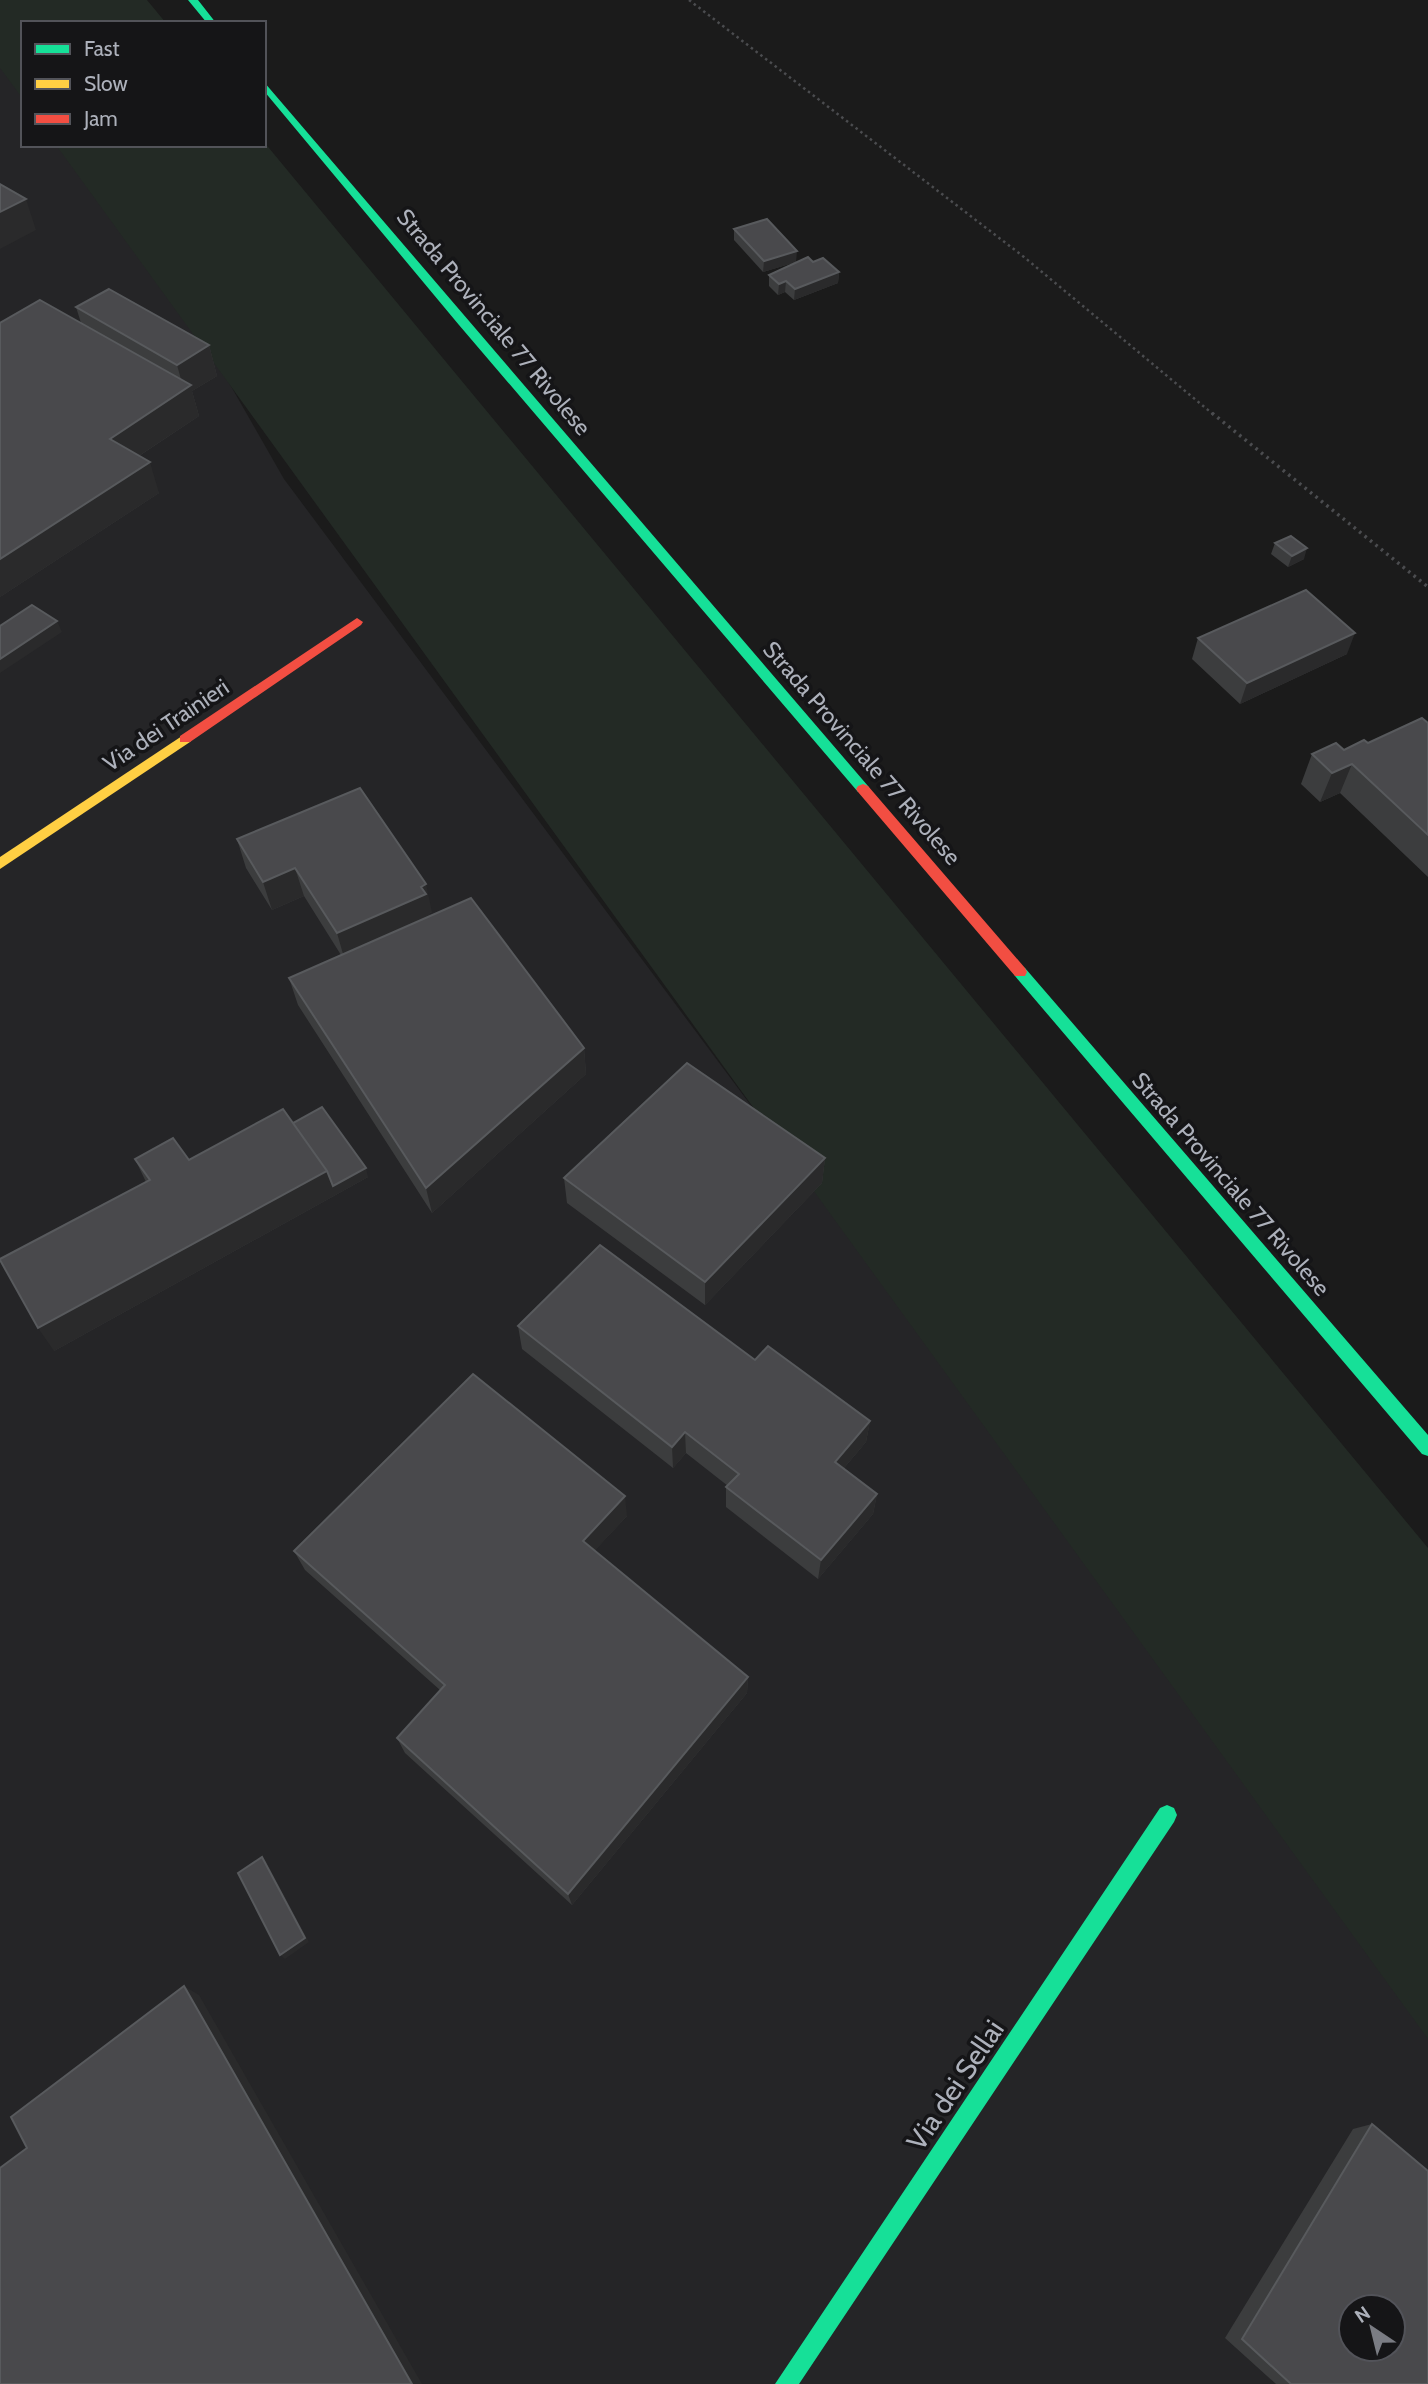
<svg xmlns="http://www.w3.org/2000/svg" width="1428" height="2384" font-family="Cabin,sans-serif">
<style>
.built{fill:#252527;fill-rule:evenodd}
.green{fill:#232a25}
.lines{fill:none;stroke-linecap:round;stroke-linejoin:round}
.path-far1{stroke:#4b4c4f;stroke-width:2.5;stroke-dasharray:2.5 3.5;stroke-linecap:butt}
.path{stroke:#4b4c4f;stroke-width:3.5;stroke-dasharray:2.5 4.5;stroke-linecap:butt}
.fast{fill:#16e098;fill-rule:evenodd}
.slow{fill:#ffcf43;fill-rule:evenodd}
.jam{fill:#f24e42;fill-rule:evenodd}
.wall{fill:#3c3d3e}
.shaded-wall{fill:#2a2a2b}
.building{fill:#49494c;stroke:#585a5d;stroke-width:2;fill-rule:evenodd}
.labels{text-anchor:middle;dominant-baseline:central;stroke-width:7;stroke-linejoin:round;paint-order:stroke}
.street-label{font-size:23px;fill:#adb1bb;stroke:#151517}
.near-street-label{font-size:28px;fill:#adb1bb;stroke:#151517}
</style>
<rect width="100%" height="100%" fill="#1b1b1b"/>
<path class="built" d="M0,0H10L23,23V145H93L284,479L1428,2014V2384H0ZM1351,2307H1393V2349H1351Z"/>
<path class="green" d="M0,0H147L166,23H23V99L0,68Z
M264,142L1428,1548V2039L56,145H264Z"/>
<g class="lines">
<path class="path-far1" d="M689,0L1024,257L1214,415"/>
<path class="path" d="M1212,413L1428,587"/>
<path class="fast" d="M188,0H198L216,23H207Z
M264,82L868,786L870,789L868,792H858L459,325L264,91Z
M1020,966L1025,968L1428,1435V1456L1422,1454L1015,976L1013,972L1015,968Z
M1167,1805L1174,1808L1177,1815L1174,1822L799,2384H775L1160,1808Z"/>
<path class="slow" d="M185,734L192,739L190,742L0,869V857Z"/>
<path class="jam" d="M357,618L363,622L361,625L190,742H180V736Z
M863,784L868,786L1025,968L1027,972L1025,976H1015L858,792L856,789L858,786Z"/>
</g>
<path class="wall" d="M734,229L796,262L763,272L734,240Z
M813,262L839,272L838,283L794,300L785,292L778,295L769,286V275Z
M76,307L209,345L217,376L192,391L199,416L139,456L159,493L0,597L81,323Z
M1275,543L1304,559L1288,567L1271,554Z
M1198,638L1347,654L1240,704L1192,659Z
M1428,723V877L1340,793L1320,802L1301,784L1312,754L1344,750L1368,743Z
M237,839L432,912L430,913V916L584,1048L586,1074L432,1213L298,1005L289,978L341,955L304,896L272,910L246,868Z
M293,1123L368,1177L54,1351L146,1182L135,1159L189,1160Z
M825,1158L822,1183L705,1305L567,1203L564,1178Z
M518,1326L755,1360L870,1421L866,1442L844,1468L877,1494L873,1514L818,1579L726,1507V1487L728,1486L686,1453L673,1468L522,1349Z
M627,1516L594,1551L748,1677L747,1693L572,1905L405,1753L397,1738L440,1690L305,1570L294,1551Z
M1372,2124L1428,2384H1276L1225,2338L1353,2129Z"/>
<path class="shaded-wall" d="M26,199L36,230L0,249V212Z
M797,251L796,262L763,272L764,261Z
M839,272L838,283L794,300L795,289Z
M786,281L785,292L778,295L779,284Z
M209,345L217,376L192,391L199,416L119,469L110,439L184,390L177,365Z
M150,462L159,493L0,597V559Z
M1307,548L1304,559L1288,567L1292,556Z
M57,621L62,632L0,673V659Z
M1355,633L1347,654L1240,704L1247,683Z
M1352,764L1340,793L1320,802L1332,773Z
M295,868L304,896L272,910L263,882Z
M426,884L432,912L430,913L432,922L345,961L337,933Z
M584,1048L586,1074L432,1213L426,1188Z
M825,1158L822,1183L705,1305V1282Z
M366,1168L368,1177L54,1351L38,1328L327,1171Z
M870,1421L866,1442L832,1482L835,1462Z
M685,1432L686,1453L673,1468L672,1447Z
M877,1494L873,1514L818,1579L821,1560Z
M625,1496L627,1516L586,1560L583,1541Z
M748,1677L747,1693L572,1905L568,1894Z
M262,1857L266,1861L309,1942L285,1959L280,1955Z
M184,1986L199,1995L422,2384H412Z"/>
<path class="building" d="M0,184L26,199L0,212Z
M767,219L797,251L764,261L734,229Z
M808,257L813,262L823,258L839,272L795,289L786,281L779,284L769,275Z
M109,289L209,345L177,365L76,307Z
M40,300L191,385L110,439L150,462L0,559V323Z
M1291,536L1307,548L1292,556L1275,543Z
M1306,590L1355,633L1247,683L1198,638Z
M32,605L57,621L0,659V626Z
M1422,718L1428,723V835L1352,764L1332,773L1312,754L1336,743L1344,750L1364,740L1368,743Z
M360,788L426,884L421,887L426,894L337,933L295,868L263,882L237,839Z
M471,898L584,1048L426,1188L289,978Z
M687,1063L825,1158L705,1282L564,1178Z
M322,1107L366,1168L333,1186L327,1171L293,1123Z
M283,1109L327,1171L38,1328L0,1260V1259L150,1180L135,1159L173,1138L189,1160Z
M600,1245L755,1360L768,1346L870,1421L835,1462L877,1494L821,1560L726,1487L739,1474L685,1432L672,1447L518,1326Z
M473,1374L625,1496L583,1541L748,1677L568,1894L397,1738L445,1685L294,1551Z
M262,1857L305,1938L280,1955L238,1873Z
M184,1986L412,2384H0V2168L27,2148L11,2117Z
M1372,2124L1428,2171V2384H1291L1242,2339ZM1351,2307H1393V2349H1351Z"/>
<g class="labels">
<g class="street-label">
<text transform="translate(494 322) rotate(50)">Strada Provinciale 77 Rivolese</text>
<text transform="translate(166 725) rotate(-34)">Via dei Trainieri</text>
<text transform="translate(862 753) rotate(49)">Strada Provinciale 77 Rivolese</text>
<text transform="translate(1231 1184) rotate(49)">Strada Provinciale 77 Rivolese</text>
</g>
<g class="near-street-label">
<text transform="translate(955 2085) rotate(-56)">Via dei Sellai</text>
</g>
</g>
<rect x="21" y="21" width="245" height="126" fill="#151517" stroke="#525359" stroke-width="2"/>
<rect x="35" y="44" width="35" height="10" fill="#16e098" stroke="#525359" stroke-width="2"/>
<text x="84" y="56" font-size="21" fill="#adb1bb">Fast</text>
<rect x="35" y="79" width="35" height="10" fill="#ffcf43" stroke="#525359" stroke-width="2"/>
<text x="84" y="91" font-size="21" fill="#adb1bb">Slow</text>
<rect x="35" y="114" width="35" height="10" fill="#f24e42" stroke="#525359" stroke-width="2"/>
<text x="84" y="126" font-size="21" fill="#adb1bb">Jam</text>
<g transform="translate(1372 2328) rotate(325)"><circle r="33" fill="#151517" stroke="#525359" stroke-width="2"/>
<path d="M0-5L12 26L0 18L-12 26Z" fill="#7a7c83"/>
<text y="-10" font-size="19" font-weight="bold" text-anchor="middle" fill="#adb1bb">N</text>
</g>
</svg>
